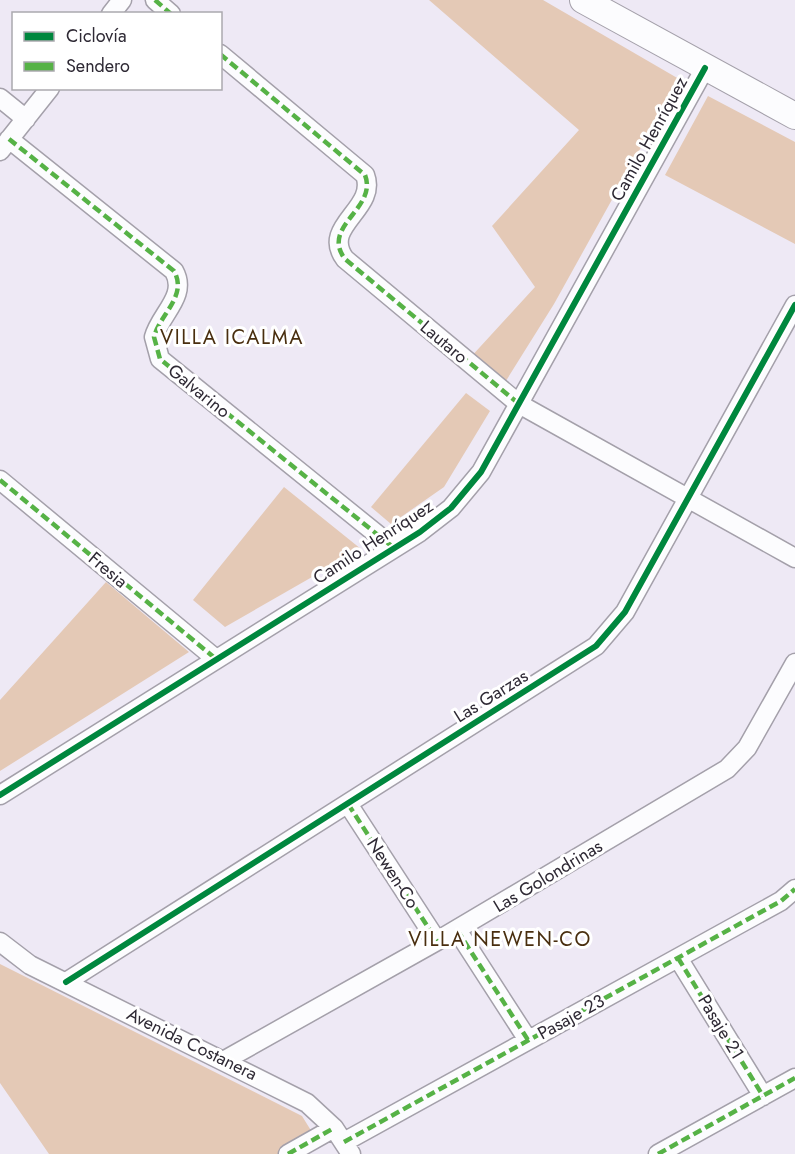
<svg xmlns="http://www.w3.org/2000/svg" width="795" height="1154" font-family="Jost,sans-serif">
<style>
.green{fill:#e4c9b6}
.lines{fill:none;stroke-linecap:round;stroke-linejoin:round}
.street-casing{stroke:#a4a0aa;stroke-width:21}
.secondary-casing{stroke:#a4a0aa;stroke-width:28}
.street{stroke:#fcfcfe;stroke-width:18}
.secondary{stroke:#fcfcfe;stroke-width:26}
.quiet{stroke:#56b246;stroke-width:4.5;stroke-dasharray:9 4.5;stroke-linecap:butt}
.cycleway-casing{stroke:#fff;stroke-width:10}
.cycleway{stroke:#00873e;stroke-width:6}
.labels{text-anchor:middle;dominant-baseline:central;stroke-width:6;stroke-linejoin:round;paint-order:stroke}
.street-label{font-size:18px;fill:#2e2934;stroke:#fff}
.neighbourhood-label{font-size:20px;letter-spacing:1.5px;fill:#492e0f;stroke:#fff}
</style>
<rect width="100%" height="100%" fill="#eee9f5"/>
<path class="green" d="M429,0H543L679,79L554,304L504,384L469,359L535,287L492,226L579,130Z
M708,96L795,142V244L665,175Z
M466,393L490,411L444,487L391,524L371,507Z
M284,487L361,549L225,627L193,600Z
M106,582L189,652L0,771V700Z
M0,964L302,1116L320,1145L306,1154H49L0,1083Z"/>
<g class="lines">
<g class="street-casing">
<path id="street" d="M155,0L171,14
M111,14L122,0
M220,54L365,175C378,209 320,226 345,259L519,404L795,558
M0,98L26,119
M9,139L174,271C188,296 160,314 154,337L160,359L394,548
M0,151L50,88
M0,480L216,659
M0,795L420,532L451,508L481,472L705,68
M348,804L437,941
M457,930L528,1040
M0,942L30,965L307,1103L334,1128L351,1154
M678,958L763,1096
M66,982L596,646L625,612L795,305
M225,1060L437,941L727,769L747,748L795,663
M344,1142L781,901L795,889
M288,1154L334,1128
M658,1154L795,1078"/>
</g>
<g class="secondary-casing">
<path id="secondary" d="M583,0L795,116"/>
</g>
<use href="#street" class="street"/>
<use href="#secondary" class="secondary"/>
<path class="quiet" d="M155,0L171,14
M220,54L365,175C378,209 320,226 345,259L519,404
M9,139L174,271C188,296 160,314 154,337L160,359L394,548
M0,480L216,659
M348,804L437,941
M457,930L528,1040
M678,958L763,1096
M344,1142L781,901L795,889
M288,1154L334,1128
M658,1154L795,1078"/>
<g class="cycleway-casing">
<path id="cycleway" d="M0,795L420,532L451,508L481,472L705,68
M66,982L596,646L625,612L795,305"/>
</g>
<use href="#cycleway" class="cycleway"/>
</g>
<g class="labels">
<g class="street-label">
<text transform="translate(649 139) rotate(-61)">Camilo Henríquez</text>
<text transform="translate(444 342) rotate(40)">Lautaro</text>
<text transform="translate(199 391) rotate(39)">Galvarino</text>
<text transform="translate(373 542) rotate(-33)">Camilo Henríquez</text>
<text transform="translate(108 570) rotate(40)">Fresia</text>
<text transform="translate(491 696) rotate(-32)">Las Garzas</text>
<text transform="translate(393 873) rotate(57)">Newen-Co</text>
<text transform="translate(548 876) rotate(-31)">Las Golondrinas</text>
<text transform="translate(571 1017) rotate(-29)">Pasaje 23</text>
<text transform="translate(721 1027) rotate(59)">Pasaje 21</text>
<text transform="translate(192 1044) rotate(26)">Avenida Costanera</text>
</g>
<g class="neighbourhood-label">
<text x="232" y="337">VILLA ICALMA</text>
<text x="500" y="939">VILLA NEWEN-CO</text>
</g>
</g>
<rect x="12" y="12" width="210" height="78" fill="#ffffff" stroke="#aba9ae" stroke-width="1.5"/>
<rect x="24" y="32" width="30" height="9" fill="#00873e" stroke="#aba9ae" stroke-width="1.5"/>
<text x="66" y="42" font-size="18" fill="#2e2934">Ciclovía</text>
<rect x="24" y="62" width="30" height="9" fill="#56b246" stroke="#aba9ae" stroke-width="1.5"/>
<text x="66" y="72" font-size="18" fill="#2e2934">Sendero</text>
</svg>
